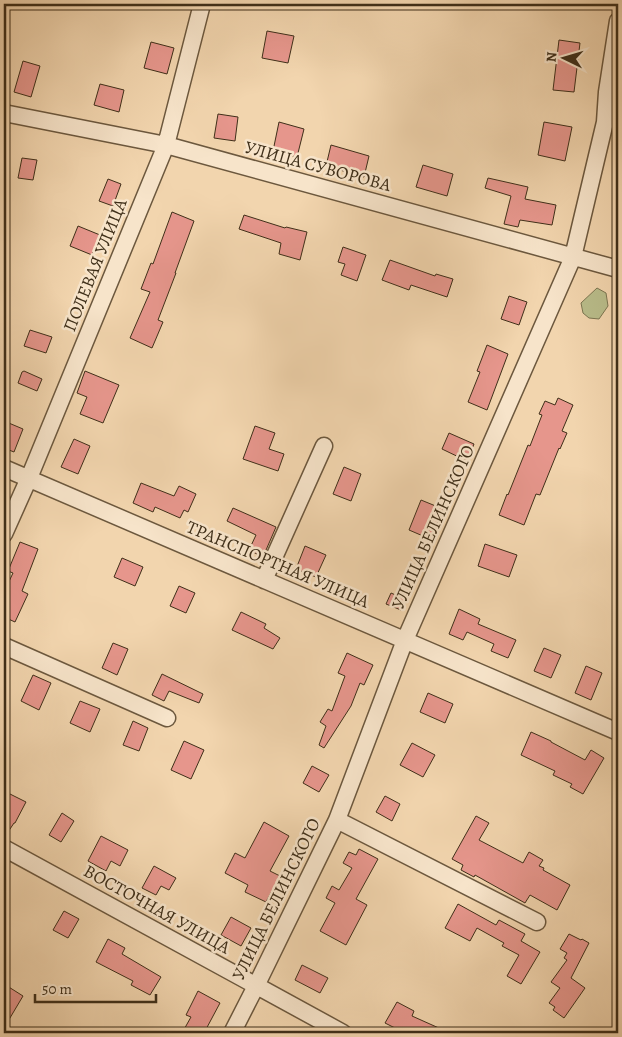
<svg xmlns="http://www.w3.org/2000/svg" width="622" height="1037" font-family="Alegreya,serif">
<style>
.green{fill:#b9bd8b;stroke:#7c7652}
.building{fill:#e6968c;stroke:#3f2f19}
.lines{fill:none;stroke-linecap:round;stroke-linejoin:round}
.minor-casing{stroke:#6c583e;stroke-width:19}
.minor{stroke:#f7e4ca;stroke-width:16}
.labels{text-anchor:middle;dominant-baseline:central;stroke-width:5;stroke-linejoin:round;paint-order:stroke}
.street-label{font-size:18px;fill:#3f2f19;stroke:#f7e4ca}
</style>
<rect width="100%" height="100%" fill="#f2d5ae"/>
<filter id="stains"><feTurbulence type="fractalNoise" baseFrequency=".004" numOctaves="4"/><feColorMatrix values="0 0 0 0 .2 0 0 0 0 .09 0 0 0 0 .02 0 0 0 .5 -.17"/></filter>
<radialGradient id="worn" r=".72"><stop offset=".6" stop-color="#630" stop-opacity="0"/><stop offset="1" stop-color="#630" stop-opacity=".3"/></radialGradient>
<path class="green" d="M597,288L606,293L608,306L599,319L589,318L583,313L581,303Z"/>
<path class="building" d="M267,31L294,36L288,63L262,58Z
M559,40L580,43L574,92L553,90Z
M151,42L174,48L167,74L144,68Z
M23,61L40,66L31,97L14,92Z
M100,84L124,90L119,112L94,105Z
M218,114L238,117L235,141L214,138Z
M279,122L304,129L297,157L273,151Z
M544,122L572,127L565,161L538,155Z
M331,145L369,156L364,177L326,166Z
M22,158L37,160L33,180L18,178Z
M423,165L453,174L447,196L416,187Z
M488,178L528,187L525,199L556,205L552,225L520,220L518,227L504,224L511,196L485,188Z
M108,179L121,184L113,206L99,201Z
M172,212L194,221L175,273H176L158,320L163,322L152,348L130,338L150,292L141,289L151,263L153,264Z
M244,215L285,228L286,227L307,232L300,260L279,254L281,243L239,229Z
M78,226L100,235L92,255L70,246Z
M343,247L366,255L357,281L341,275L345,264L338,262Z
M390,260L435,276L436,274L453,279L447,297L411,285L409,290L382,280Z
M509,296L527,302L519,325L501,319Z
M30,330L52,337L46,353L24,346Z
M487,345L508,354L487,410L468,402L480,372L477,371Z
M24,371L42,379L37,391L18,383L22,372Z
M85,371L119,385L103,423L80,414L87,397L77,393Z
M558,398L573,405L562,431L567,433L560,449L559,448L540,495L536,494L524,525L499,515L507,494L508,495L528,445L530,446L542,415L539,414L545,401L555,405Z
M4,421L23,429L14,452L4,448Z
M255,426L275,433L269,449L284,454L278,471L243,459Z
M449,433L474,444L467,461L442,449Z
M74,439L90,446L78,474L61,467Z
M344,467L361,474L351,501L333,494Z
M141,483L174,496L179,486L196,494L188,512L184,510L180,518L155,507L153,512L133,503Z
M421,500L443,509L430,539L409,530Z
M233,508L276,527L263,557L249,550L256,535L227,521Z
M20,542L38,549L22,591L28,594L15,622L4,617V592L13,573L8,571Z
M485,544L517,555L509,577L478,566Z
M305,546L326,555L316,577L296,569Z
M122,558L143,567L135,586L114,577Z
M179,586L195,593L186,613L170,606Z
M391,593L405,599L401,610L386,604Z
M459,609L480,619L478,624L516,640L508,658L491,651L494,644L467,632L463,640L449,634Z
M241,612L266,624L264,628L280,638L273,649L232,630Z
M113,643L128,649L117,675L102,668Z
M544,648L561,655L551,678L534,671Z
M347,653L373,665L364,685L360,683L351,706L324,748L319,745L326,726L320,722L328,709L332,711L345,676L338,673Z
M586,666L602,673L591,700L575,693Z
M162,674L203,694L199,703L169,691L164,701L152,695Z
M33,675L51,683L39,710L21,701Z
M428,693L453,704L445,723L420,712Z
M80,701L100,709L90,732L70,723Z
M133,721L148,728L139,751L123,745Z
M531,732L551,741V742L585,760L591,750L604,758L583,794L570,787L572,784L553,775L555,771L521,755Z
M184,741L204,750L191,779L171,770Z
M412,743L435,755L423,777L400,765Z
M312,766L329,775L319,792L303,783Z
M8,793L26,802L15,823H14L4,838V801Z
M385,796L400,804L392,821L376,812Z
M62,813L74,821L61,842L49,835Z
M476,816L489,823L479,840L523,863L529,852L543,860L539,866L544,868L543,870L570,885L557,910L530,895L525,903L475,875L474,877L461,870L463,865L452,859Z
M264,822L289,836L270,871L280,876L266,902L245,892L248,885L225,873L235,853L245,858Z
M101,836L128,850L120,866L111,861L106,871L88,861Z
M359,849L378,859L356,899L367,905L346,945L320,931L335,903L326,898L332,886L339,890L352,868L343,863L349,852L356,855Z
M154,866L176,878L169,890L161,886L156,895L142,888Z
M458,904L496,925L499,920L525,934L521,941L540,952L521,984L507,976L519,955L502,946L504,943L477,928L470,941L445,928Z
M64,911L79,919L68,938L53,930Z
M231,917L251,928L241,946L221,935Z
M569,934L581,940L582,939L589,943L571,978L585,988L564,1018L553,1010L555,1007L549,1003L560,988L551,982L567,960L564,958L567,953L560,949Z
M108,939L125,948L122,954L161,977L150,995L131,985L133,981L96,962Z
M302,965L328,978L320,993L295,980Z
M4,984L23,996L4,1028Z
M198,991L220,1003L204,1033H182L191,1017L186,1015Z
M397,1002L414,1011L412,1016L450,1033H405L385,1023Z"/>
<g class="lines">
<g class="minor-casing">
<path id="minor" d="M4,113L166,145L618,269
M4,468L618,732
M4,534L29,478L166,145L202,4
M264,580L324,446
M4,646L167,718
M337,820L537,922
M4,848L343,1033
M232,1033L256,986L337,820L405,640L573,257L605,122L607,92L618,21"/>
</g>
<use href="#minor" class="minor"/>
</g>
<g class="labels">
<g class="street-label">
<text transform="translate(318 166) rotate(15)">УЛИЦА СУВОРОВА</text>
<text transform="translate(95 265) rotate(-68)">ПОЛЕВАЯ УЛИЦА</text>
<text transform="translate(433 527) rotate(-66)">УЛИЦА БЕЛИНСКОГО</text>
<text transform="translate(278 564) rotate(23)">ТРАНСПОРТНАЯ УЛИЦА</text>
<text transform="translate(276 899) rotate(-64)">УЛИЦА БЕЛИНСКОГО</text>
<text transform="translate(157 909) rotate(29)">ВОСТОЧНАЯ УЛИЦА</text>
</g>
</g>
<rect width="622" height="1037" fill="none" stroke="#f2d5ae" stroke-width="20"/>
<rect x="5" y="5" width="612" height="1027" fill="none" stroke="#3f2f19" stroke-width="2.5"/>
<rect x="10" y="10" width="602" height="1017" fill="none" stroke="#3f2f19"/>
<g transform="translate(564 58) rotate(275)" stroke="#f7e4ca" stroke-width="4" paint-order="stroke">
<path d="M0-4L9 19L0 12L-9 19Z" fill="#3f2f19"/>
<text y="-8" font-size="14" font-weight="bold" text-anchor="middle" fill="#3f2f19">N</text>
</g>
<path d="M35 994v8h121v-8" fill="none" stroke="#3f2f19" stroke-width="2.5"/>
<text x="42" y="994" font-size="15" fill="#3f2f19" stroke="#f7e4ca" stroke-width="4" paint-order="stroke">50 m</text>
<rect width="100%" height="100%" filter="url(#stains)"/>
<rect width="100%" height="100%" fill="url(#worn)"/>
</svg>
